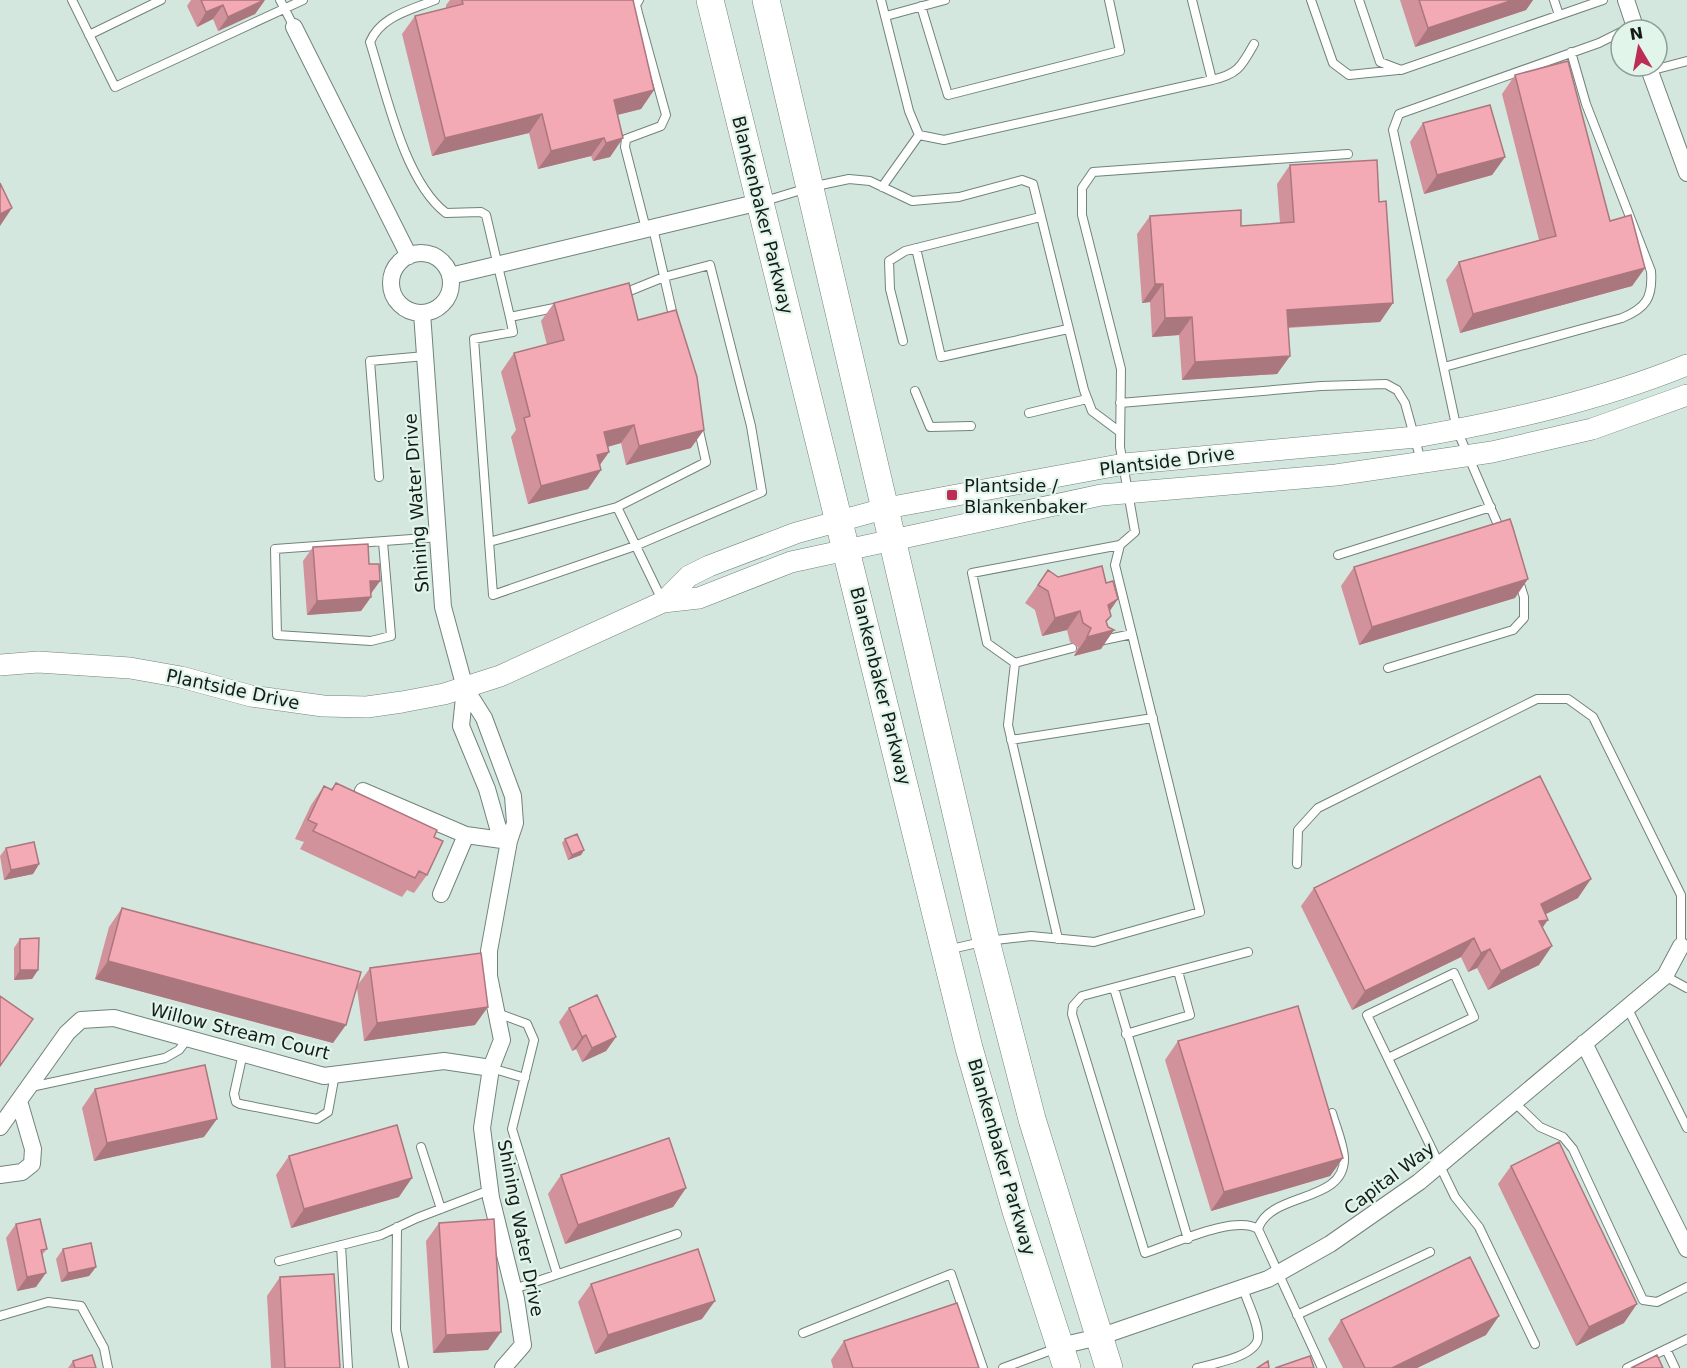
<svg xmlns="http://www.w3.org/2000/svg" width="1687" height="1368" font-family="'DejaVu Sans',sans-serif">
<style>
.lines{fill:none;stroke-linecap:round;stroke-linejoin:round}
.service-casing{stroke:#71837b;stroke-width:10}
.minor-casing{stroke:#71837b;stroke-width:18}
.tertiary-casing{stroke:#71837b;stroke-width:22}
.primary-casing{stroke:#71837b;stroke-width:28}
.service{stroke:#fff;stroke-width:8}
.minor{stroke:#fff;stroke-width:16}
.tertiary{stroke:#fff;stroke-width:21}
.primary{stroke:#fff;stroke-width:27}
.wall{fill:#d2929b}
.shaded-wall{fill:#ab777e}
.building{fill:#f4aab4;stroke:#ab777e;stroke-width:1.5}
.poi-dot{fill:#bc2c54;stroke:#e1f5eb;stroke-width:2}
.labels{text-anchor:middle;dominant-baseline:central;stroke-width:4.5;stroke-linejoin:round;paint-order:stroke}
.street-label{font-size:18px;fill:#151c18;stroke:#e1f5eb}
.poi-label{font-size:18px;fill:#151c18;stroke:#e1f5eb;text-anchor:start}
</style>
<rect width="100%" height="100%" fill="#d4e7de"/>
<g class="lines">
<g class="service-casing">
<path id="service" d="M72,0L115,87L303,0
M280,0L294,27
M435,0C411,10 381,16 370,42C386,92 404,181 446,213L481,212L486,215L510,317L513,332L474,339L493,595L635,546L762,492L751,426L710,265L664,277L622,294
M639,0L636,5L638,13L666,115L661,126L626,139L625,147L646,229
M881,0L909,111L919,135
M1311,0L1333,63L1349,75L1398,70
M1359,0L1380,62L1401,70L1603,0
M1554,0L1559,15
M921,6L948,95L1120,51L1109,0
M886,16L945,0
M89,35L161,0
M1649,71L1687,61
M1212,80C1238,74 1241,67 1254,44
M882,187L919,135L944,140L1212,80L1192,0
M765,201L811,187L849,179L870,181L912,201L959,197L1022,180L1033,184L1084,390L1092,411L1120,432
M653,228L674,320
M916,248L941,357L1068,329
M510,317L559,307
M903,341L890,289L889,261L905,251L1040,217
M1444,367L1622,318C1646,308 1653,298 1651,271L1586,104L1571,52
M915,391L930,427L971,426
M1120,403L1321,386L1386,384L1397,390L1405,403L1421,461
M1029,413L1087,399
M379,477L370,361L425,356
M1501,532L1457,430L1393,130L1399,114L1599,43L1621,32
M383,542L391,636L371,641L277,635L275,549L439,537
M489,542L617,507
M1338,555L1491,507
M663,602L617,507L706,462L698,426
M1099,641L1132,634
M1015,663L1072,648
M1388,668L1513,630L1524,618V597L1518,578
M1011,740L1153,718
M1297,864L1298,830L1318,808L1537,699H1568L1593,717L1681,895V946
M1058,939L1008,725L1015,663L987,643L972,573L1120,545
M947,950L986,941L1031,936L1094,942L1200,912L1115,565L1120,545L1135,532L1120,447L1121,369L1082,215V188L1093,172L1348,154
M1248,952L1082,996L1073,1006L1072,1014L1145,1253C1171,1245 1235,1214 1258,1229L1322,1368
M1665,976L1687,988
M1114,988L1188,1239
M1627,1007L1687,1128
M497,1013L527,1024L534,1040L512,1129L557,1274
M1126,1034L1190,1015L1178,971
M243,1053L234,1094L236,1102L240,1104L317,1119L328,1112L335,1074
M1388,1058L1474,1017L1454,973L1367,1015L1455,1197L1479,1227L1535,1344
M491,1068L525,1078
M31,1087L165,1058L179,1050L188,1038
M1514,1102L1540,1127L1563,1137L1573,1149L1643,1300L1657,1302L1687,1287
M421,1147L441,1209
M397,1227L396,1330L404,1368
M1258,1229C1270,1191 1346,1204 1344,1157C1343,1143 1336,1127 1332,1113
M341,1245L348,1368
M279,1261L381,1235L417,1218L490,1190
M514,1289L677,1234
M1297,1315L1430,1252
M0,1316L48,1302L81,1306L104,1348L108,1368
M803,1333L951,1274L983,1368
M1666,1349L1675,1368
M1003,1368L1057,1348
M1197,1368C1212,1364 1256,1357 1258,1338C1259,1324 1247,1302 1243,1288
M1627,1368L1687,1339"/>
</g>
<g class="minor-casing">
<path id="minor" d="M1626,0L1636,30
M294,27L409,256
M1648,66L1687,173
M391 283a30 30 0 1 1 60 0a30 30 0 1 1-60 0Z
M450,276L760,202
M422,313L443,607L465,688L484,718L513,796L515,823L509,841L489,951V976L502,1040L491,1068L482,1128L491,1198L516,1299L523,1345L503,1368
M465,688L461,726L487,789L498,828L509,841
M363,791L466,835
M441,894L466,835L509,841
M1584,1043L1687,1249
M0,1127L67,1033L81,1020L114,1018L324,1076L444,1061L491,1068
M0,1175L22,1172L32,1164L33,1149L19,1101
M1060,1346L1099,1337L1268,1279L1330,1244L1419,1182L1665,976L1681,946"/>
</g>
<g class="tertiary-casing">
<path id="tertiary" d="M663,602L689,576L709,566L796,533L887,508L1124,464L1416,437C1507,421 1601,400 1687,365
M0,665L38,662L130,668L181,677L251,696L323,706L367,707L402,702L444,694L500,676L663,602L699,598L791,562L1101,495L1336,475L1492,452L1592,429L1687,395"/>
</g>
<g class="primary-casing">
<path id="primary" d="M710,0L969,1048L1016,1211L1067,1368
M766,0L986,941L1032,1119L1109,1368"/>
</g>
<use href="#service" class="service"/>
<use href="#minor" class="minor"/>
<use href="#tertiary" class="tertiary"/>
<use href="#primary" class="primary"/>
</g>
<path class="wall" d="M191,0H265L255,14L218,31L213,19L197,27L187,6Z
M450,0H633L654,90L641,109L617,115L623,138L610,157L593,161L591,156L538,169L529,133L432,156L402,34L415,16L446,8V5Z
M1400,0H1533L1526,10L1415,47Z
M1515,75L1610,221L1645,268L1632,286L1460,333L1446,280L1459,262L1539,240L1502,94Z
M1423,123L1505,157L1492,175L1424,194L1410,142Z
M1290,165L1379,202L1393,303L1380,322L1288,328L1290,356L1277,374L1182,380L1179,335L1152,337L1150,302L1142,303L1137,234L1150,216L1241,226L1280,223L1277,184Z
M554,303L638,320L691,448L626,465L621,443L608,447L609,452L600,465L601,470L588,489L528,504L511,437L516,430L501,372L514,353L547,345L541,321Z
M313,547L369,564L380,581L371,593V597L361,611L307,615L303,561Z
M1354,567L1515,598L1359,645L1341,586Z
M1048,570L1109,611L1101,649L1074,656L1078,647L1070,642L1067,630L1042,636L1035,610L1025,603Z
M336,783L434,837L427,875L414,893L407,890L402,897L300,849L304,842L295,839L311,805L324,786L331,789Z
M565,839L584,850L581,855L568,860L562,843Z
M6,848L39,864L33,874L4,880L0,856Z
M1314,888L1578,898L1546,914L1543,928L1539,965L1488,990L1477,968L1468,972L1461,957L1352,1010L1301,906Z
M122,908L357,986L370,968L475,1025L364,1041L357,988L333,1043L95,979L109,927Z
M20,939L38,970L32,979L14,980V948Z
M569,1008L616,1037L606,1051L582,1062L576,1049L572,1051L559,1022Z
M1178,1041L1343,1158L1330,1176L1211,1211L1165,1060Z
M95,1089L204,1137L94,1161L82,1108Z
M289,1156L399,1197L291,1228L276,1175Z
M1511,1166L1624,1323L1576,1346L1498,1184Z
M561,1175L686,1188L673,1207L565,1244L548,1194Z
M439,1223L488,1350L433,1353L426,1241Z
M16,1224L47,1249L42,1255L36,1287L17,1291L6,1238Z
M63,1249L96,1267L89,1276L61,1282L56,1259Z
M280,1277L340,1368H271L267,1296Z
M591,1284L702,1319L595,1354L578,1302Z
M1341,1320L1486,1335L1417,1368H1343L1328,1339Z
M844,1341L979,1368H833L831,1360Z
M73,1361L96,1368H68Z"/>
<path class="shaded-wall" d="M265,0L255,14L218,31L228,17Z
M1513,0H1533L1526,10L1415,47L1428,28Z
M223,5L213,19L197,27L206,12Z
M654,90L641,109L601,119L614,100Z
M542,114L529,133L432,156L445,138Z
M604,138L591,156L538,169L551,151Z
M623,138L610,157L593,161L606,143Z
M1505,157L1492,175L1424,194L1437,175Z
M12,208L0,226V214Z
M1645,268L1632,286L1460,333L1473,314Z
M1155,284H1163L1150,302L1142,303Z
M1393,303L1380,322L1274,328L1287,310Z
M1192,317L1179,335L1152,337L1165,318Z
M1290,356L1277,374L1182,380L1195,362Z
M634,425L621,443L591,451L604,432Z
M704,430L691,448L626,465L639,446Z
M609,452L596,470L597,455Z
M601,470L588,489L528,504L541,486Z
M1528,579L1515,598L1359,645L1372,627Z
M370,581H380L370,595Z
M371,597L361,611L307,615L317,601Z
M1118,599L1105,618L1108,605Z
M1080,611L1067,630L1042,636L1055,618Z
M1111,616L1098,634L1114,630L1101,649L1074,656L1087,637Z
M584,850L581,855L568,860L572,855Z
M39,864L33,874L4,880L11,870Z
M1591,879L1578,898L1528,923L1541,904Z
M1548,920L1535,938L1539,921Z
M1474,938L1461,957L1352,1010L1365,991Z
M1552,946L1539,965L1488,990L1501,971Z
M1490,949L1477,968L1468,972L1481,953Z
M108,961L346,1025L333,1043L95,979Z
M20,970H38L32,979L14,980Z
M488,1007L475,1025L364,1041L377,1023Z
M586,1035L576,1049L572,1051L582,1037Z
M616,1037L606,1051L582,1062L592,1048Z
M217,1119L204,1137L94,1161L107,1143Z
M1343,1158L1330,1176L1211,1211L1224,1192Z
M412,1178L399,1197L291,1228L304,1209Z
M686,1188L673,1207L565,1244L578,1225Z
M96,1267L89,1276L61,1282L68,1273Z
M46,1273L36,1287L17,1291L27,1277Z
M715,1301L702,1319L595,1354L608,1335Z
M1637,1304L1624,1323L1576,1346L1589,1327Z
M1499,1316L1486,1335L1417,1368H1392Z
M501,1332L488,1350L433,1353L446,1335Z"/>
<path class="building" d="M201,0H264L228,17L223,5L206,12Z
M462,0H633L654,90L614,100L623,138L606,143L604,138L551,151L542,114L445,138L415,16L463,4Z
M1419,0H1513L1428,28Z
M1568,61L1610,221L1631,215L1645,268L1473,314L1459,262L1556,236L1515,75Z
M1490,105L1505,157L1437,175L1423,123Z
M1377,160L1379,202L1386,201L1393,303L1287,310L1290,356L1195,362L1192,317L1165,318L1163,284H1155L1150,216L1241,210V226L1294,222L1290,165Z
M0,183L12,208L0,214Z
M629,283L638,320L676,310L697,377L704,430L639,446L634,425L604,432L609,452L597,455L601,470L541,486L524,418L530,416L514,353L564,340L554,303Z
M1510,519L1513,528L1528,579L1372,627L1354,567Z
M368,544L369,564H379L380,581H370L371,597L317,601L313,547Z
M1102,566L1106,583L1113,581L1118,599L1108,605L1111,616L1106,621L1108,627L1114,630L1087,637L1091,628L1083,623L1080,611L1055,618L1048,591L1038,585L1048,570L1058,577Z
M1540,776L1591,879L1541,904L1548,920L1539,921L1552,946L1501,971L1490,949L1481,953L1474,938L1365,991L1314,888Z
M336,783L437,830L434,837L443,841L427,875L419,871L415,878L313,831L317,824L308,820L324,786L332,790Z
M577,834L584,850L572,855L565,839Z
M34,842L39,864L11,870L6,848Z
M122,908L361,972L346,1025L108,961Z
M39,938L38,970H20V939Z
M481,953L488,1007L377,1023L370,968Z
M597,995L616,1037L592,1048L586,1035L582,1037L569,1008Z
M0,996L33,1019L0,1066Z
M1298,1006L1343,1158L1224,1192L1178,1041Z
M205,1065L217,1119L107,1143L95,1089Z
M397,1125L412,1178L304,1209L289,1156Z
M669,1138L686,1188L578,1225L561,1175Z
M1559,1142L1637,1304L1589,1327L1511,1166Z
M40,1219L47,1249L41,1250L46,1273L27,1277L16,1224Z
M494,1219L501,1332L446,1335L439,1223Z
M91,1243L96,1267L68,1273L63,1249Z
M698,1249L715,1301L608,1335L591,1284Z
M1470,1257L1499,1316L1392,1368H1365L1341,1320Z
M334,1274L340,1368H285L280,1277Z
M957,1303L979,1368H853L844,1341Z
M92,1355L96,1368H75L73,1361Z
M1657,1355L1663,1368H1631Z
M1310,1356L1314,1368H1275Z
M1268,1361L1269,1368H1257Z"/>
<rect class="poi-dot" x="946" y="489" width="12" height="12" rx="3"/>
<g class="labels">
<g class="street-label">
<text transform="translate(763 215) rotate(76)">Blankenbaker Parkway</text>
<text transform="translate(1167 461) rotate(-7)">Plantside Drive</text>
<text transform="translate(416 503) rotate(-94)">Shining Water Drive</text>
<text transform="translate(881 686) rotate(76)">Blankenbaker Parkway</text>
<text transform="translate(233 689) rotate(12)">Plantside Drive</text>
<text transform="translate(240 1031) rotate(14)">Willow Stream Court</text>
<text transform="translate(1002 1157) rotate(74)">Blankenbaker Parkway</text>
<text transform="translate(1389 1178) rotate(-37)">Capital Way</text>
<text transform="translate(521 1228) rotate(79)">Shining Water Drive</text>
</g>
<g class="poi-label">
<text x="964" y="485">Plantside /<tspan x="964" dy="21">Blankenbaker</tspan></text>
</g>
</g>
<g transform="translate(1639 48) rotate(350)"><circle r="28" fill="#e1f5eb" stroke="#8f9e97" stroke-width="1.5"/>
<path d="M0-4.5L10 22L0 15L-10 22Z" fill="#bc2c54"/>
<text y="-9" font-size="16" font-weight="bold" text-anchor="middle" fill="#151c18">N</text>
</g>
</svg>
